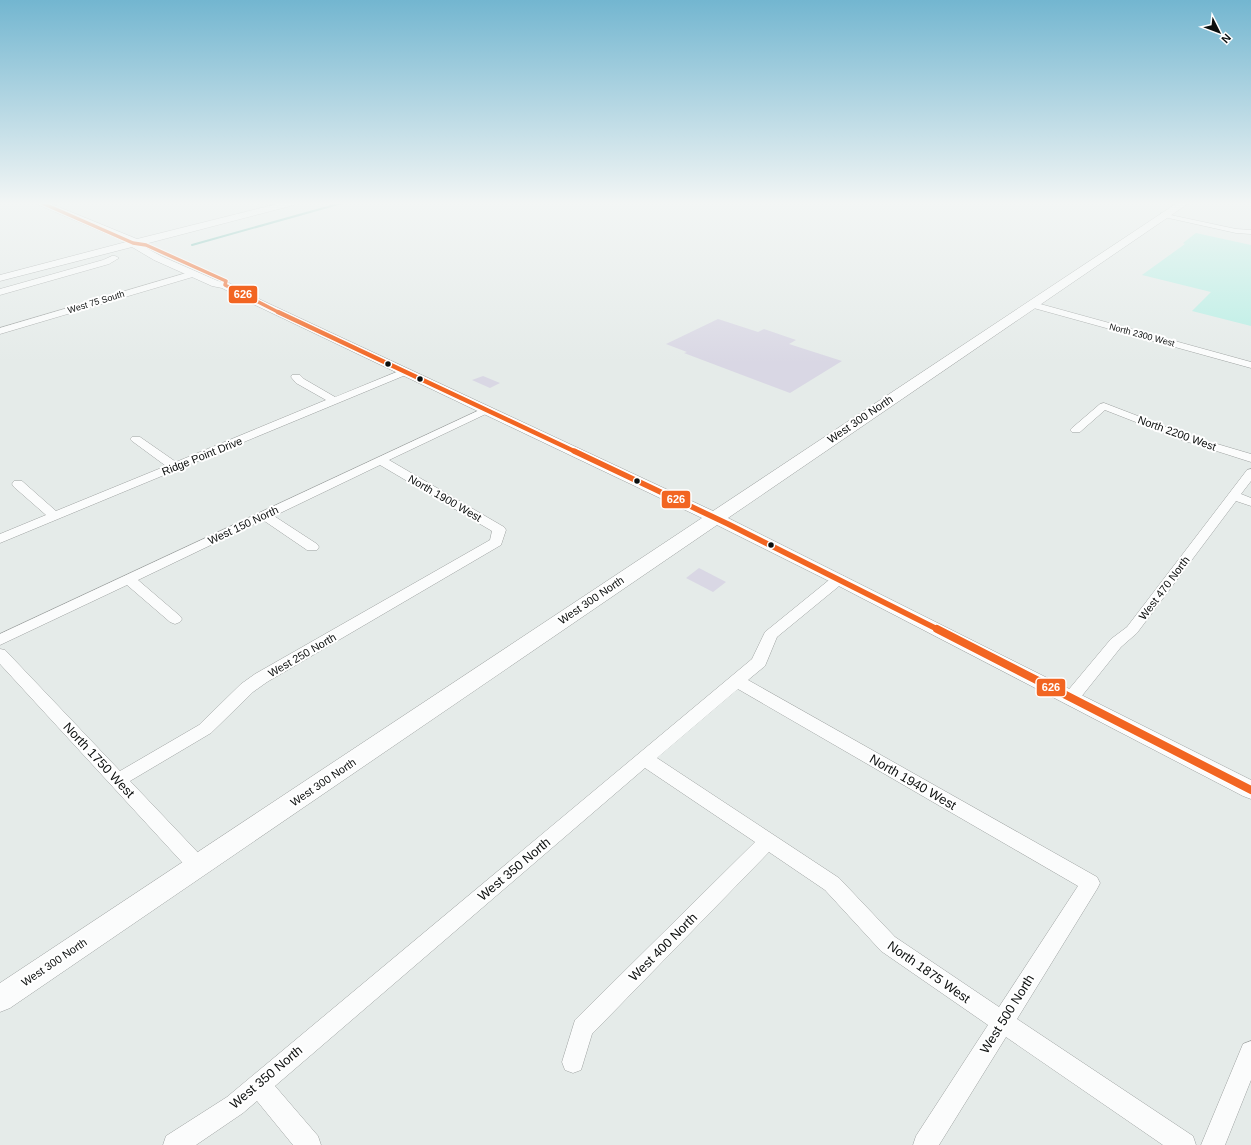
<svg xmlns="http://www.w3.org/2000/svg" width="1251" height="1145" font-family="Helvetica,sans-serif">
<style>
.green{fill:#b7eee4}
.lines{fill:none;stroke-linecap:round;stroke-linejoin:round}
.stream{stroke:#65b9ac;stroke-width:2}
.building{fill:#d9d7e4}
.minor-casing{stroke:#9ea2a1;stroke-width:1}
.major-casing{stroke:#9ea2a1;stroke-width:1}
.minor{fill:#fbfcfc;fill-rule:evenodd}
.major{fill:#fbfcfc;fill-rule:evenodd}
.bus-1-far3-casing{stroke:#fff;stroke-width:5.5}
.bus-1-far2-casing{stroke:#fff;stroke-width:6}
.bus-1-far1-casing{stroke:#fff;stroke-width:8}
.bus-1-casing{stroke:#fff;stroke-width:10}
.bus-1-far3{stroke:#f26522;stroke-width:3.5}
.bus-1-far2{stroke:#f26522;stroke-width:4.5}
.bus-1-far1{stroke:#f26522;stroke-width:5.5}
.bus-1{stroke:#f26522;stroke-width:8}
.bus-dot{fill:#0c0f0e;stroke:#fff;stroke-width:1.5}
.labels{text-anchor:middle;dominant-baseline:central;stroke-width:4;stroke-linejoin:round;paint-order:stroke}
.far-street-label{font-size:9px;fill:#0c0f0e;stroke:#fff}
.street-label{font-size:11px;fill:#0c0f0e;stroke:#fff}
.near-street-label{font-size:13px;fill:#0c0f0e;stroke:#fff}
.line-badge{stroke:#fff;stroke-width:1.5}
.badge-label{font-size:11px;text-anchor:middle;font-weight:bold;fill:#fff}
</style>
<rect width="100%" height="100%" fill="#e5ebe9"/>
<path class="green" d="M1196,233L1251,245V326L1192,311L1211,292L1142,275L1185,244L1183,243Z"/>
<g class="lines">
<path class="stream" d="M192,245L342,203"/>
</g>
<path class="building" d="M718,319L758,332L764,329L796,340L789,344L842,361L790,393L684,353L687,352L666,344Z
M483,376L500,383L490,388L472,380Z
M699,568L726,582L713,592L686,578Z"/>
<g class="lines">
<g class="minor-casing">
<path id="minor" d="M1161,213L1236,229L1251,230V234L1236,233L1164,217H1161Z
M112,256H115L119,258L109,264L0,295V289L103,260Z
M193,271L196,272L197,274L196,276L0,334V328Z
M1033,302L1251,362V368L1030,307L1028,305Z
M404,369L408,370L409,372L408,374L0,543V534L46,515L14,487L12,484L14,481H22L56,511L166,466L132,441L130,439L132,437H140L176,462L326,400L296,383L291,377L292,375H300L304,379L335,397Z
M1104,403L1190,436L1251,454V462L1182,440L1105,410L1080,432H1072L1070,430L1072,428L1100,404Z
M486,407L490,408L492,410L490,412L389,460L504,527L506,530L501,545L267,682L253,692L211,733L130,781L205,860L208,866L205,872L198,874L191,872L0,664V649L5,650L120,771L199,725L241,684L255,674L490,540L492,531L380,465L274,516L317,544L319,547L317,550H307L263,520L138,580L180,616L182,619L180,622L175,624L170,622L127,585L0,645V634Z
M1251,469V481L1241,494L1251,498V506L1236,501L1137,633L1121,647L1077,702L1071,704L1065,702L1063,698L1065,694L1111,639L1127,627L1247,470Z
M839,575L844,576L846,579L844,582L777,637L765,666L748,680L1097,877L1100,883L1097,889L1017,1019L1193,1136L1196,1145H1163L1006,1037L939,1145H913L916,1136L988,1025L881,951L825,890L769,852L592,1034L581,1070L573,1073L565,1070L562,1062L575,1020L755,842L645,768L275,1086L318,1136L321,1145H293L257,1101L243,1113L196,1145H163L166,1136L227,1097L752,659L765,632L834,576ZM738,689L1078,886L999,1007L895,937L839,878L657,758Z
M1251,1041V1080L1225,1145H1201L1243,1044Z"/>
</g>
<g class="major-casing">
<path id="major" d="M38,203H49L137,239L281,203H295L294,205L141,245L161,256L218,281L229,283L261,300L713,511L1177,203H1187L1186,205L728,518L1251,780V799L1243,796L833,583L717,525L10,1008L0,1012V983L702,518L253,304L222,288L212,286L154,260L132,247L0,281V275L126,242L39,205Z"/>
</g>
<use href="#minor" class="minor"/>
<use href="#major" class="major"/>
<g class="bus-1-far3-casing">
<path id="bus-1-far3" d="M42,203L133,243L146,245L226,281L225,285L280,313"/>
</g>
<g class="bus-1-far2-casing">
<path id="bus-1-far2" d="M278,312L576,452"/>
</g>
<g class="bus-1-far1-casing">
<path id="bus-1-far1" d="M574,451L728,524L939,630"/>
</g>
<g class="bus-1-casing">
<path id="bus-1" d="M937,629L1251,790"/>
</g>
<use href="#bus-1-far3" class="bus-1-far3"/>
<use href="#bus-1-far2" class="bus-1-far2"/>
<use href="#bus-1-far1" class="bus-1-far1"/>
<use href="#bus-1" class="bus-1"/>
</g>
<linearGradient id="sky" x2="0" y2="1"><stop stop-color="#73b6d0"/><stop offset="0.56" stop-color="#f3f6f5"/><stop offset="1" stop-color="#f3f6f5" stop-opacity="0"/></linearGradient>
<rect width="1251" height="363" fill="url(#sky)"/>
<g class="bus-dot">
<circle cx="388" cy="364" r="3.5"/>
<circle cx="420" cy="379" r="3.5"/>
<circle cx="637" cy="481" r="3.5"/>
<circle cx="771" cy="545" r="3.5"/>
</g>
<g class="labels">
<g class="far-street-label">
<text transform="translate(96 302) rotate(-17)">West 75 South</text>
<text transform="translate(1142 335) rotate(15)">North 2300 West</text>
</g>
<g class="street-label">
<text transform="translate(860 419) rotate(-34)">West 300 North</text>
<text transform="translate(1177 433) rotate(20)">North 2200 West</text>
<text transform="translate(202 456) rotate(-22)">Ridge Point Drive</text>
<text transform="translate(445 498) rotate(30)">North 1900 West</text>
<text transform="translate(243 525) rotate(-25)">West 150 North</text>
<text transform="translate(1164 588) rotate(-53)">West 470 North</text>
<text transform="translate(591 600) rotate(-34)">West 300 North</text>
<text transform="translate(302 655) rotate(-30)">West 250 North</text>
<text transform="translate(323 782) rotate(-34)">West 300 North</text>
<text transform="translate(54 962) rotate(-34)">West 300 North</text>
</g>
<g class="near-street-label">
<text transform="translate(99 760) rotate(47)">North 1750 West</text>
<text transform="translate(913 782) rotate(30)">North 1940 West</text>
<text transform="translate(514 869) rotate(-40)">West 350 North</text>
<text transform="translate(663 947) rotate(-45)">West 400 North</text>
<text transform="translate(929 972) rotate(35)">North 1875 West</text>
<text transform="translate(1007 1014) rotate(-58)">West 500 North</text>
<text transform="translate(266 1077) rotate(-40)">West 350 North</text>
</g>
</g>
<g class="line-badge">
<rect x="228" y="285" width="30" height="19" rx="4" fill="#f26522"/>
<rect x="661" y="490" width="30" height="19" rx="4" fill="#f26522"/>
<rect x="1036" y="678" width="30" height="19" rx="4" fill="#f26522"/>
</g>
<g class="badge-label">
<text x="243" y="298">626</text>
<text x="676" y="503">626</text>
<text x="1051" y="691">626</text>
</g>
<g transform="translate(1219 32) rotate(132)" stroke="#ffffff" stroke-width="3" paint-order="stroke">
<path d="M0-3L7 15L0 10L-7 15Z" fill="#0c0f0e"/>
<text y="-6" font-size="11" font-weight="bold" text-anchor="middle" fill="#0c0f0e">N</text>
</g>
</svg>
